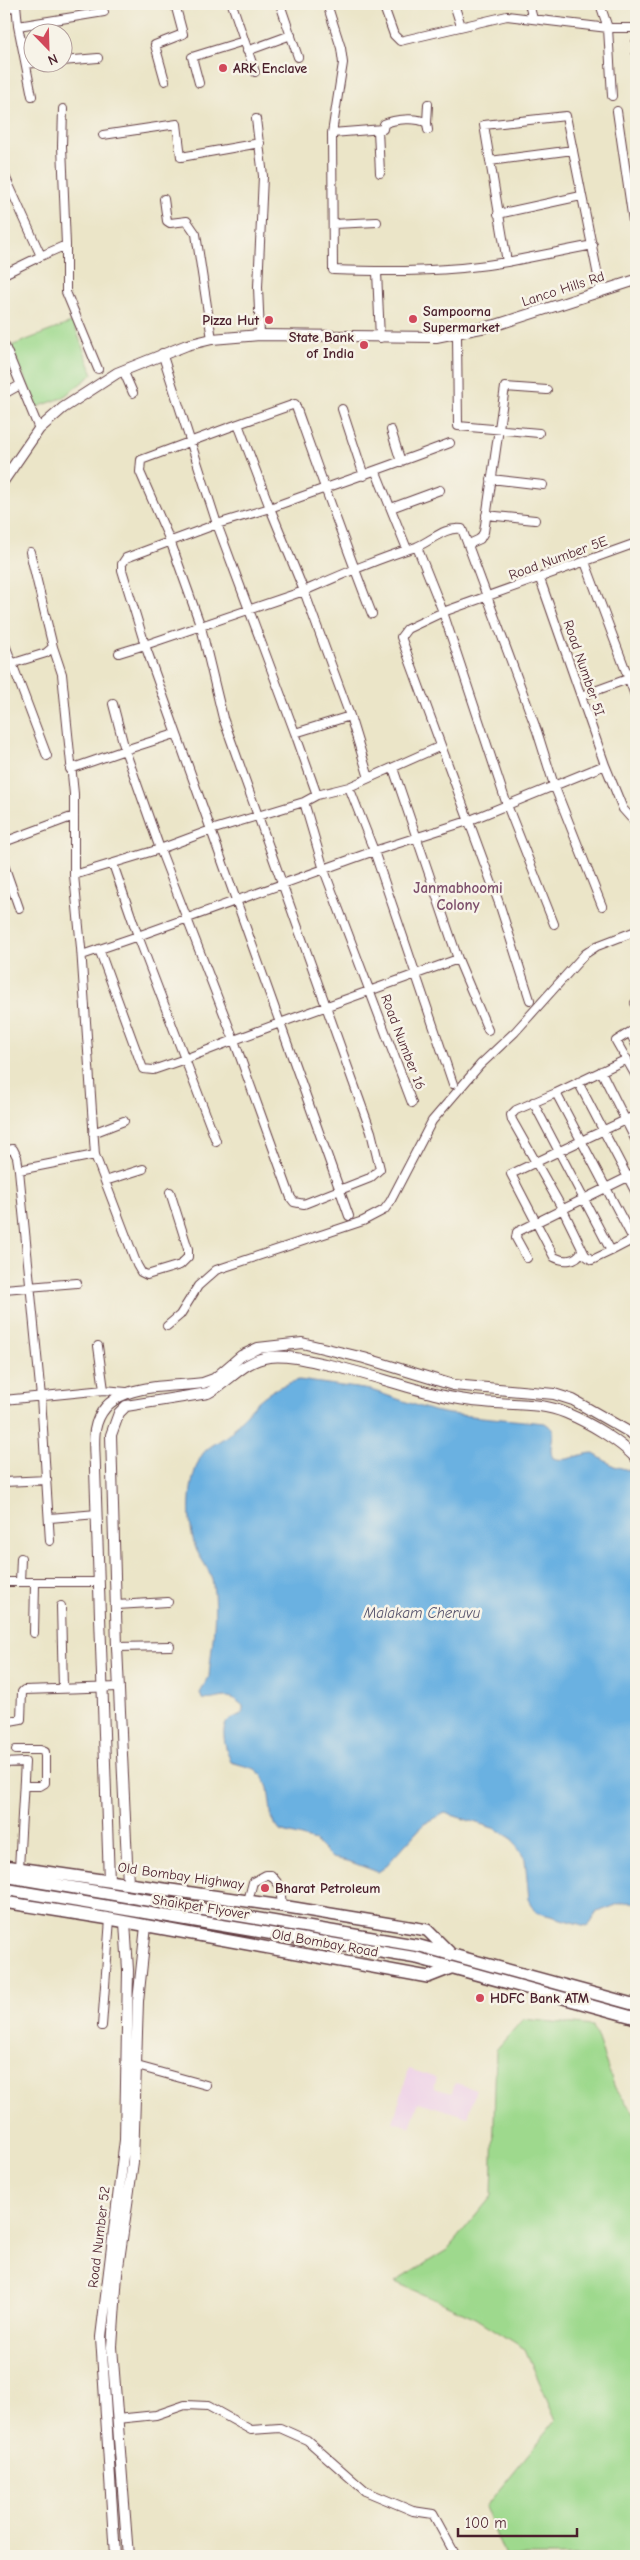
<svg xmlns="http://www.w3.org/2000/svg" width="640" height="2560" font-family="'Comic Neue',sans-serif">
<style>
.built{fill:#eed0e8}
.green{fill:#9ed98d;stroke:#747c5c}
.water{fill:#6ab1e1;stroke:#5a6886}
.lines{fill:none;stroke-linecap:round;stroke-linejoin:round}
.street-casing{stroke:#623d43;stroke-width:10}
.secondary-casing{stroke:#623d43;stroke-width:12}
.primary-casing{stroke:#623d43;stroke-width:14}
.street{stroke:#fff;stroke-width:8}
.secondary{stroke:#fff;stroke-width:10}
.primary{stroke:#fff;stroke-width:11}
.poi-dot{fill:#d1495b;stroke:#f7f3e8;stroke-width:2}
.labels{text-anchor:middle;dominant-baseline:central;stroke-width:5;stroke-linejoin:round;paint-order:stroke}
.poi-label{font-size:14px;font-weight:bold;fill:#4a1f2b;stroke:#f7f3e8;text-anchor:start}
.street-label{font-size:14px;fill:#4a1f2b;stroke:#f7f3e8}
.neighbourhood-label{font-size:15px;font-weight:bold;fill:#7d4f6b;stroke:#f7f3e8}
.water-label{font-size:15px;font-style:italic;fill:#55526b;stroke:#f7f3e8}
</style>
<rect width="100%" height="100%" fill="#f7f3e8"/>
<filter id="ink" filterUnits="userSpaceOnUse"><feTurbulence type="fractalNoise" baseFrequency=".02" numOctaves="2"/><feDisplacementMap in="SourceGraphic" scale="10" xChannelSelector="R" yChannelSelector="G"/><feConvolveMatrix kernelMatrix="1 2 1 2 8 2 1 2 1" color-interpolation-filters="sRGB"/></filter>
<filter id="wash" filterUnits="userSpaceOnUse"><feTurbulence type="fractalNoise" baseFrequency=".0096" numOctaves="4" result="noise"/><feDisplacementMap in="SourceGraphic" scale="20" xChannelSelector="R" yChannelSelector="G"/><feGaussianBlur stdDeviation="1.12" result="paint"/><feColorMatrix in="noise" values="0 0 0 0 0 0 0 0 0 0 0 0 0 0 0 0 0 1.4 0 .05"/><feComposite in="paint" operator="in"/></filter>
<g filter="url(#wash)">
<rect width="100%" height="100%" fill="#ebe5c8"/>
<path class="built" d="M409,2069L437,2078L434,2088L452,2093L455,2083L476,2089L468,2117L419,2102L410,2127L393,2122Z"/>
<path class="green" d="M73,322L93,374L62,398L37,407L11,346Z
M523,2019L593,2026L615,2088L636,2116V2556H505L485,2507L556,2420L525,2349L476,2318L395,2282L447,2250L492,2196L496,2050Z"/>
<path class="water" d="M299,1380L371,1390L433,1411L449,1414L545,1423L553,1429C554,1439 548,1449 553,1458C568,1463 577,1454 592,1453L614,1466L636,1472V1903C623,1899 610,1909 596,1912L591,1923L586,1926L536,1912L529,1899L525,1859L511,1838L496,1829L445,1813L424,1824L384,1868L378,1872L348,1861L332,1858L315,1841L280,1831L272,1820L268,1788L263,1776L255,1769L231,1762C227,1752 219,1730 228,1721C231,1718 239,1716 243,1713V1706C226,1689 221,1702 202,1699L200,1693L209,1677L210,1665C213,1640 217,1610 213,1585C211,1571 203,1563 197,1551C186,1526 187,1479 202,1455C208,1445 223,1441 231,1432C254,1405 263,1390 299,1380Z"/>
</g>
<g filter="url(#ink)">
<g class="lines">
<g class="street-casing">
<path id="street" d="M16,4L18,26L32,96
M232,4L255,72
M280,4L298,57
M327,4L341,48L343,63L332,133L333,270C392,272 449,272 507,262L484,125L566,116L601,291
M454,4L461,26
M529,4L533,19
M600,4L608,28L612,96
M384,7L394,35L400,41L507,16L608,28H636
M4,9L16,6
M18,26L104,12
M636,42V52
M247,51L291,35
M62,61L98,58
M26,64L43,62
M165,81L155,45L183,34L175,4
M199,83L192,57L244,41
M617,111L636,242
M256,119L263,176L258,287L260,335
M427,123L428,104
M378,130L380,173
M332,133L383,129L384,124C395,119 416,117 427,123L428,130
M103,135L177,124L181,157L260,143
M490,161L573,150
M4,174L41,256L4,274
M164,199L167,221L170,223L187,221L196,234L212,339
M498,214L581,196
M333,224L377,222
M66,245V292L98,369
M41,256L66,245L62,146L63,109
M507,262L593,245
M377,272L380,338
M457,334L458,426L539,433
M4,344L39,429
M162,353L217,524L295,733L350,716L369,778
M123,370L133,393
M4,394L20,385
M342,409L364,476
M238,424L141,460L140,472L171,543L201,627L223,718L371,1132L380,1169L370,1178L304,1204L294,1202L291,1198L234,1040L280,1023L211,830L304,802
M391,430L401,462
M376,472L407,549
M491,479L543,485
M391,508L440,490
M486,515L535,520
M469,544L480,539L484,532L505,387L547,390
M417,547L443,612L507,805L554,924
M585,562L636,698
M540,579L605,765L623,809L631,818L636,817
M372,614C345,545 320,474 295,404L238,424L270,508C330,486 390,466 450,443
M4,642L47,756
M53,647L62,674L74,794V875L81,948L95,1155L137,1265L141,1272L147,1275L180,1265L188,1257V1249L170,1192
M119,653L145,645L122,570V564L126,558L217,524L270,508L304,591L145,645L211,830L160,849L234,1040L185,1059L138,936L374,851L468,821L605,765
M4,666L46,653L53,647L30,552
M581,696L636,676
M113,704L125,750L175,734
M350,716L304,591C341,575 377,559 416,547C430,542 445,526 462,529L537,731L554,785L602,906
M295,733L317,795
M4,748L5,750
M393,768L458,959L488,1030
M70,769L125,750L160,849L74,875
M349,787L374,851L453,1084
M4,842L74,816
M4,865L19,908
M99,949L143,1069L153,1070L185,1059L216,1141
M82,955L138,936L113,864
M530,1000L499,903L401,637L407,629L443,612L636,543
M635,1003L636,1004
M636,1045L630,1032L616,1041L636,1076
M627,1059L556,1093L633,1239
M601,1071L636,1141
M578,1082L636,1193
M556,1093L516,1110L511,1115L512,1120L563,1210L585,1255L592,1260L611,1251
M533,1102L611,1251L636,1238
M412,1103L324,870L304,802L317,795L349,787L441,746
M93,1133L124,1121
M4,1151L13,1149L17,1157L19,1170L41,1397L50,1541
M19,1170L95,1155
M105,1181L143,1169
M349,1216L280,1023L458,959
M582,1251C576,1262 564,1262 554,1257L511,1174L636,1115
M527,1258L516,1238L517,1232L636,1173
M4,1289L77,1283
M167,1326L180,1315L198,1286L216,1270L363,1221L384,1210L390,1202L432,1121L480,1065L515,1032L585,954L597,946L636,931
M98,1346L104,1390L126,1392
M4,1400L104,1390
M4,1482L47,1480
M50,1518L97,1514
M4,1582H99
M20,1582L21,1558
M116,1605L168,1602
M61,1606L63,1688
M34,1633L35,1583
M117,1647L170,1646
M4,1722L21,1719L22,1692L24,1690L119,1687
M16,1750H40L45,1752V1783L40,1786H24
M4,1763L25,1762L19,1868
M248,1901L253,1882L266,1875H271L280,1886L282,1906
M102,2026L110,1919
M137,2066L206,2085
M117,2419L156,2415L185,2405L208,2406L251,2430L280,2428L307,2440L365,2491L413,2511L433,2514L456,2556"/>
</g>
<g class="secondary-casing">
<path id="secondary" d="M4,480L39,429L63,408L117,373L187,345L212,339L260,335L436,337L496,325L636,280
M109,1881L95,1469C95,1457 93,1442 95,1430C104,1381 165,1388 203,1383L214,1379L241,1356L258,1348L302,1343L364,1358L453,1385L554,1394L573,1400L636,1436
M128,1883L117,1647L111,1435L119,1413L126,1406L208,1393C230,1382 242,1361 269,1357C287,1355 307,1360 325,1364C378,1375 429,1398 484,1402C510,1405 541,1402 566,1413C590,1423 618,1440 636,1458
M115,2556L101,2337L125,2140L128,1970L125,1922
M128,2556L112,2347L117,2274L133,2162L138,2001L146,1926"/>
</g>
<g class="primary-casing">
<path id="primary" d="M4,1866L282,1906L427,1930L449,1952
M4,1876L420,1946L636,2005
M4,1889L417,1958L636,2018
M4,1902L110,1919L428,1977L451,1968"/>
</g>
<use href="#street" class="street"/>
<use href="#secondary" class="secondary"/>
<use href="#primary" class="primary"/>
</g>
</g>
<g class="poi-dot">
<circle cx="223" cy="68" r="5"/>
<circle cx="413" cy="319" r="5"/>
<circle cx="269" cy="320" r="5"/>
<circle cx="364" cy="345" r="5"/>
<circle cx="265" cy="1888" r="5"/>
<circle cx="480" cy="1998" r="5"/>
</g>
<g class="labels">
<g class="poi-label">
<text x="233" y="68">ARK Enclave</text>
<text x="423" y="311">Sampoorna<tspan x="423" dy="16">Supermarket</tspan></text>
<text x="259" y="320" text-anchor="end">Pizza Hut</text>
<text x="354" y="337" text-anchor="end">State Bank<tspan x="354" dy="16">of India</tspan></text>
<text x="275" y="1888">Bharat Petroleum</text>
<text x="490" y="1998">HDFC Bank ATM</text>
</g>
<g class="street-label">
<text transform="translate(563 289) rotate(-18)">Lanco Hills Rd</text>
<text transform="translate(558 558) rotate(-20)">Road Number 5E</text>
<text transform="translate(584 668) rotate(71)">Road Number 5I</text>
<text transform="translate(403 1042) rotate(69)">Road Number 16</text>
<text transform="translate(181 1876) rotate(8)">Old Bombay Highway</text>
<text transform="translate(201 1907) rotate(9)">Shaikpet Flyover</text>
<text transform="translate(325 1943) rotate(10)">Old Bombay Road</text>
<text transform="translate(99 2237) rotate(-83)">Road Number 52</text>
</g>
<g class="neighbourhood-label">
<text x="458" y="888">Janmabhoomi<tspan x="458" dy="17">Colony</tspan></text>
</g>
<g class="water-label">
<text x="422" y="1613">Malakam Cheruvu</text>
</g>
</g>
<rect width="640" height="2560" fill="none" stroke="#f7f3e8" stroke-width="20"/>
<g transform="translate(48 48) rotate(157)"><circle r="24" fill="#f7f3e8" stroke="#b29e9c"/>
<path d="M0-4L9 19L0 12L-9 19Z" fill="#d1495b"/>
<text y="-8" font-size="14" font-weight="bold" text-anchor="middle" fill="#4a1f2b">N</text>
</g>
<path d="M458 2528v8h119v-8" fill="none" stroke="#4a1f2b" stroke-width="2.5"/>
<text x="465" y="2528" font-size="15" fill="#4a1f2b" stroke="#f7f3e8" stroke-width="4" paint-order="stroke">100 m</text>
</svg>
